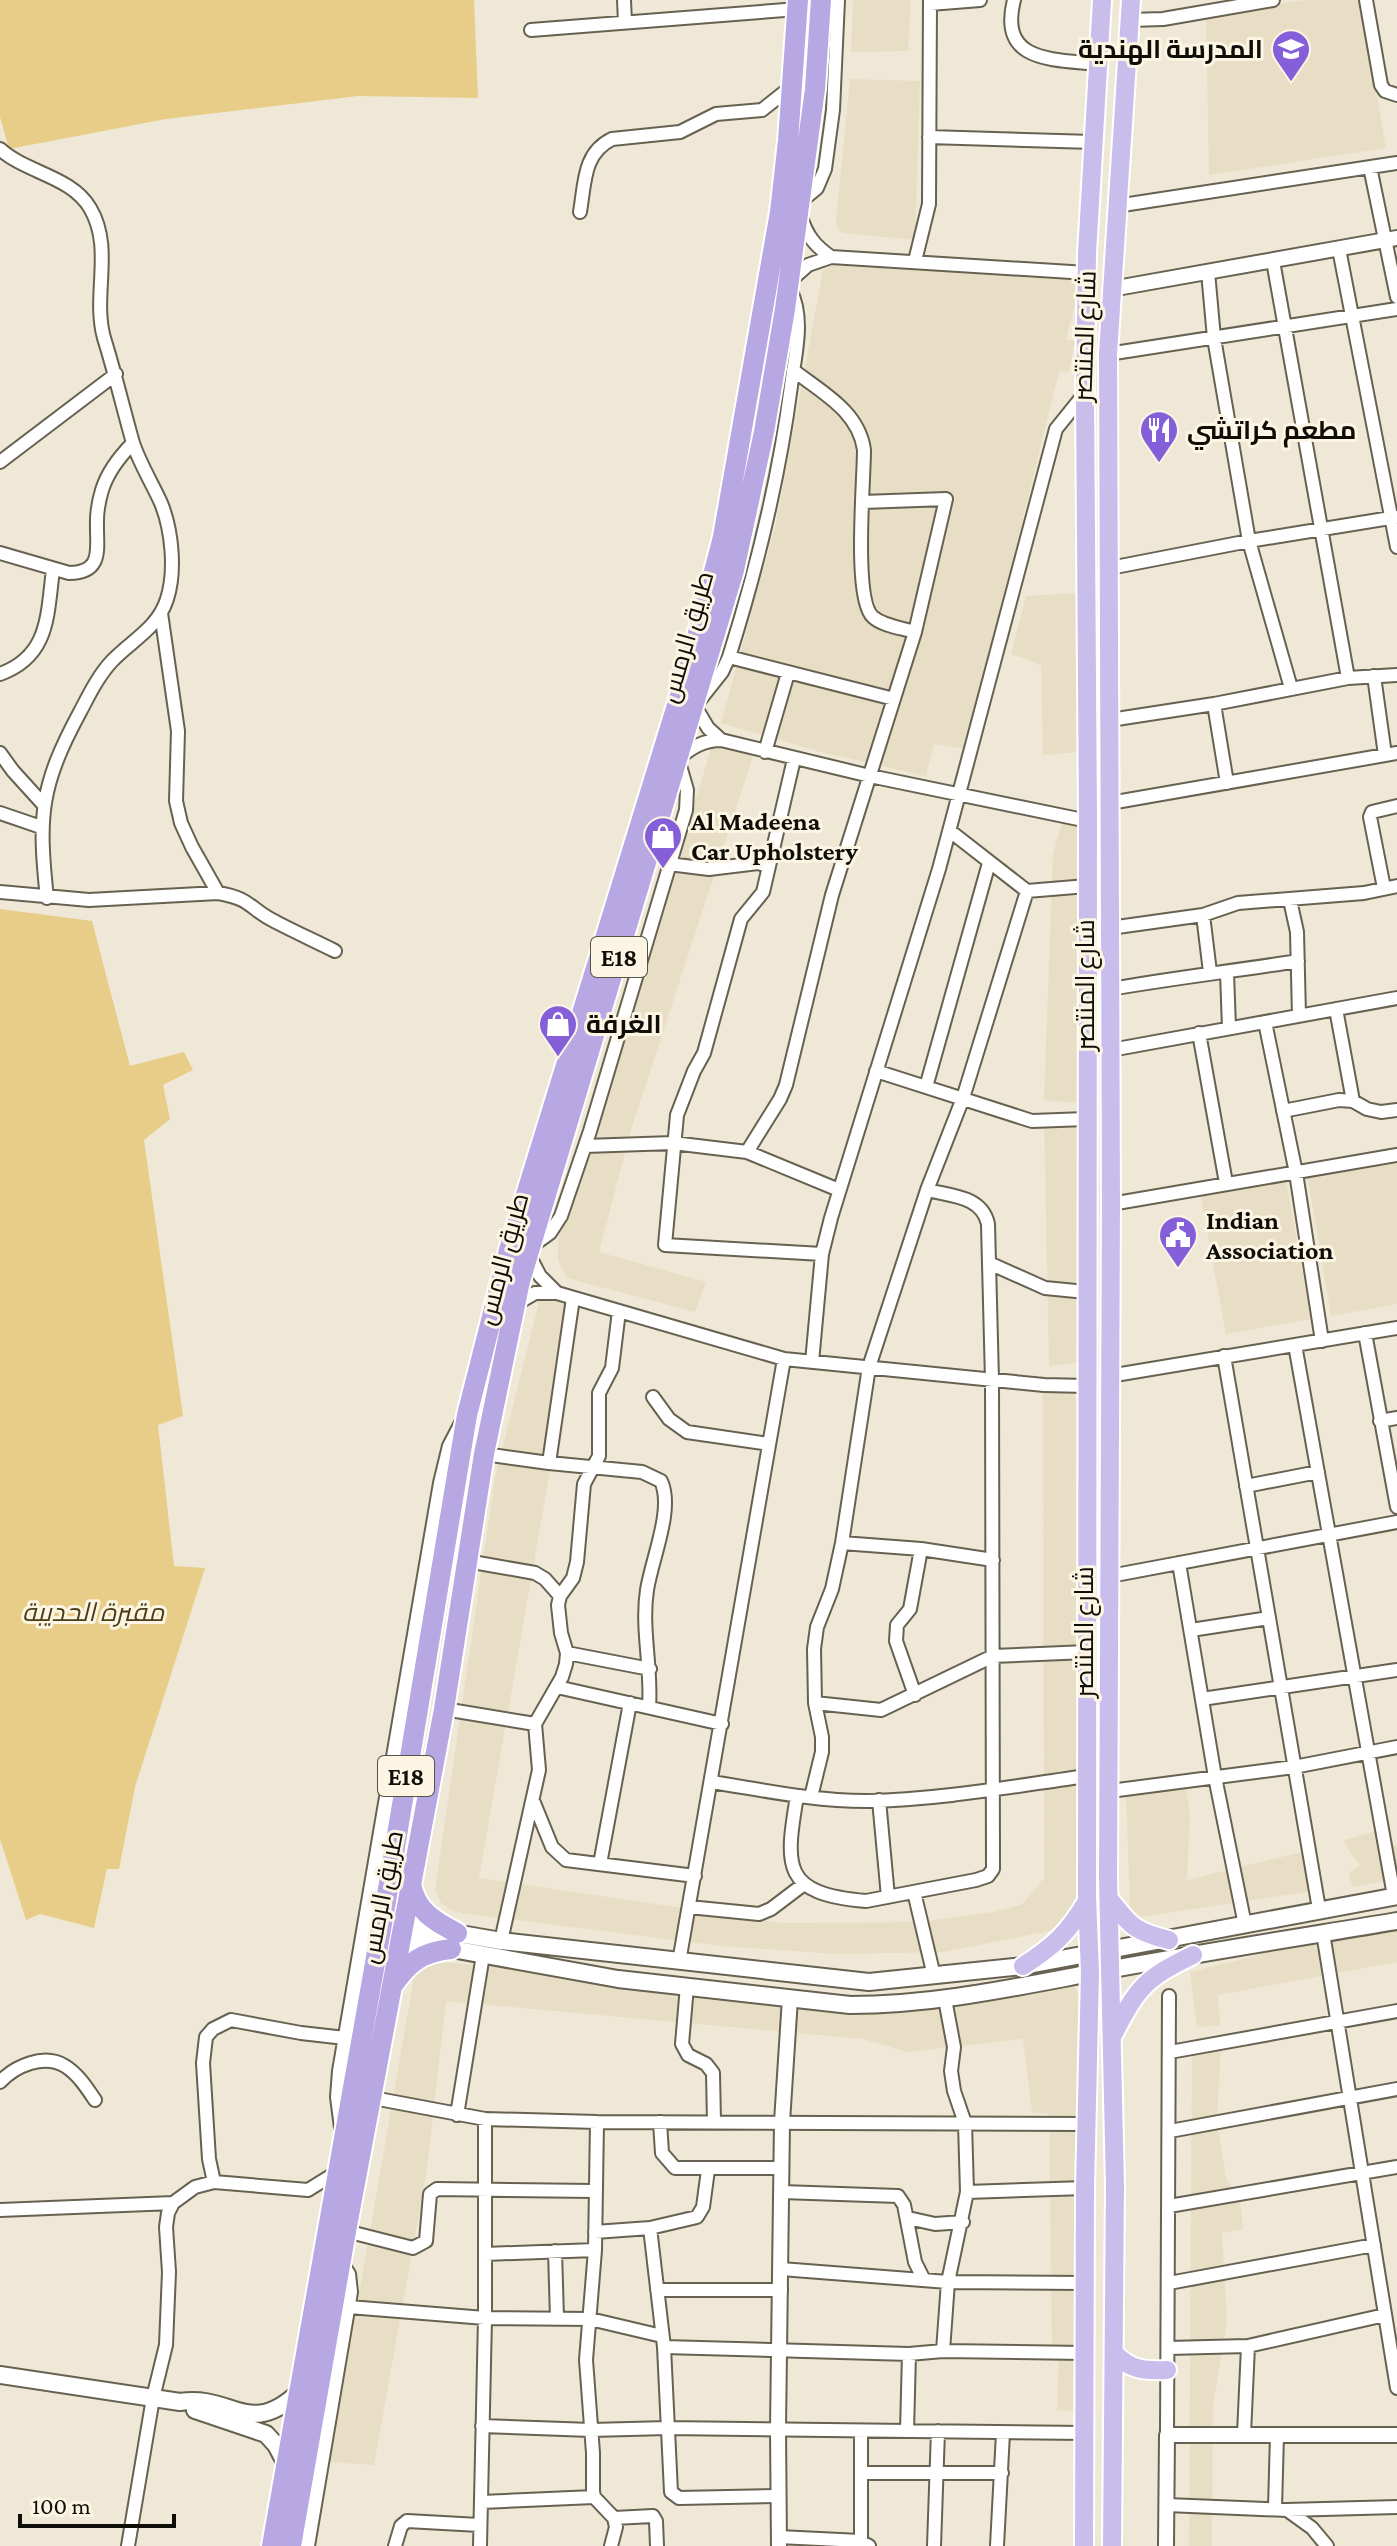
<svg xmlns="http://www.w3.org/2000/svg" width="1397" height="2546" font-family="'Crimson Pro',Cairo,serif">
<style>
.built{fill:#e8dec5}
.green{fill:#e8cd89}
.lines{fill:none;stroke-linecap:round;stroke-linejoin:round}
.minor-casing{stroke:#676151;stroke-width:16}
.tertiary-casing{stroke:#676151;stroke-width:18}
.secondary-casing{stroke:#676151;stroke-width:20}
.primary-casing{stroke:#fff;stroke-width:22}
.trunk-casing{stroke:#fff;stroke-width:24}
.minor{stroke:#fff;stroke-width:12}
.tertiary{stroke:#fff;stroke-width:14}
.secondary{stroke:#fff;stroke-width:16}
.primary{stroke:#c9beeb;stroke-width:18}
.trunk{stroke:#b7a8e4;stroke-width:20}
.labels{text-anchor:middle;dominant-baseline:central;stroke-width:6;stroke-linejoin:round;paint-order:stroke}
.shield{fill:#fcf5e3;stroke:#565349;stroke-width:2}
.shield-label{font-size:24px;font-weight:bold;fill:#0f0d07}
.poi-label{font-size:26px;font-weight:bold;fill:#0f0d07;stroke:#fcf5e3;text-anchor:start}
.street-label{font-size:26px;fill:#0f0d07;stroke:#fcf5e3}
.park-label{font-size:26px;font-style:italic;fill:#4a3d16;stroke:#fcf5e3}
</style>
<rect width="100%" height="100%" fill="#efe8d6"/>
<path class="built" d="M853,0H911L908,51L851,52Z
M1305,0H1360L1386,148L1209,175L1206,15Z
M850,79L920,81L915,240L842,233L838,229L836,222Z
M843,260L1082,276L1066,339L1075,341L1069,372L1060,371L1054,391L967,749L934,744L926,776L824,753L721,723L777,519L823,270Z
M1079,593V752L1043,755L1041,665L1011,654L1026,596Z
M713,743L754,753L631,1130L599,1252L706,1282L695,1312L567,1278L558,1260V1241Z
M1065,812L1083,820V1104L1044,1100L1053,854Z
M1044,1117L1079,1120L1083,1362L1049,1366Z
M1397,1163V1304L1331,1316L1308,1179Z
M1286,1180L1311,1319L1226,1334L1200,1193Z
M541,1293L579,1304L479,1878L784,1923L919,1922L994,1912L1023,1904L1044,1878L1043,1387L1061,1388L1073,1392L1080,1411L1081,1901L1067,1920L1049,1931L944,1952L836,1954L721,1946L454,1912L441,1903L435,1890L495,1477Z
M1186,1787L1190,1816L1187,1880L1306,1851L1313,1891L1139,1917L1130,1908L1126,1794Z
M1376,1831L1381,1847L1397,1845V1879L1352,1887L1349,1873L1360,1865L1347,1848L1344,1840Z
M1397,1931V1962L1218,1995L1220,2025L1197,2027L1190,1972L1299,1945Z
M417,1959L864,2007L1067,1980L1077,1990L1082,2005L1083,2411L1057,2410L1059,2352L1052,2351L1049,2114L1032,2112L1023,2039L908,2052L863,2039L446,2001L427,2168L374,2465L330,2462Z
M1221,2045L1217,2121L1226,2178L1240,2201L1243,2229L1222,2233L1227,2321L1213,2406L1212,2546H1189L1192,2048Z"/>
<path class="green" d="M0,0H474L478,98L358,96L166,119L9,149L0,117Z
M0,909L92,921L130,1066L184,1052L193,1070L163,1085L170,1119L144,1140L183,1416L158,1425L174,1566L205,1568L135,1787L119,1869H107L94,1928L40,1914L26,1920L0,1839Z"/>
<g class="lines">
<g class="minor-casing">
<path id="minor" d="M624,0L625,22
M1014,0C998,63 1053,59 1098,64
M1366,0L1381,85L1385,91L1397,95
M930,4L980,0
M1130,20L1163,19L1273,0
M531,30L798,9
M929,137L1093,142
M0,149C26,173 71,176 90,208C114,248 92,295 104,338C115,373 123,408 133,443C140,464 152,483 161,503C172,530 176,571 167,599C158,628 132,640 112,661C98,676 89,695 80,712C40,786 38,816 47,898
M1370,167L1397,297
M800,202L817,188L825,169L833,110L838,0
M1116,206L1397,163
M580,212C585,183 583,153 612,139L680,132L716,114L762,110L791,87
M801,217C807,236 815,246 831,257
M1339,249L1397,547
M915,261L929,204L930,0
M1273,261L1348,678
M1208,272L1214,338L1249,541L1291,688
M790,281L808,265L831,257L1087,273
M1108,354L1397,309
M793,370C821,392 859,411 864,450C864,481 853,600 873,617C883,626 902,628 915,632
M0,462L116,374
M0,553L69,573C105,573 96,546 97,521C97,511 99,500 102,490C108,471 120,456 133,443
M1110,568L1249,541L1397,517
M161,613L178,731L176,801L181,823L192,847L218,893
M729,657L894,699
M0,674C50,656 47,614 53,570
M1374,676L1385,755
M1214,704L1227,783
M1110,720L1214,704L1348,678L1397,675
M721,740L708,728L695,706L722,672L729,657C757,568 779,479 791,386C795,354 805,319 790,289
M765,752L788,673
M0,753L13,771L43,804
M794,759L763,892L741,919L704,1053L694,1071L677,1115L665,1245L822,1254
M1110,803L1397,753
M0,813L41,827
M950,831L1027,891L1087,886
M669,864L709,869L758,863L768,866
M1384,888L1370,817L1372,812L1397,806
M0,892L89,900L218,893C253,899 249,909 276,922C295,932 315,941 335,951
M1290,900L1297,932L1299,1016
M1203,915L1210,972
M1110,928L1203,915L1238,903L1364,893L1397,886
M1227,972L1229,1028
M1111,989C1173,978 1235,971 1298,961
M1336,1009L1353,1101
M1265,1022L1296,1173L1322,1341
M1199,1033L1226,1183
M1111,1050L1397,998
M876,1071L1032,1121L1086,1119
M926,1087L989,863
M1283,1111L1339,1100L1353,1101L1367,1109L1381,1112L1397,1110
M585,1146L673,1143L747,1152L839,1190
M747,1152L780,1099L786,1085L832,895L915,632L946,499L863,502
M1111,1204L1397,1155
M532,1246L550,1233L561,1216L590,1131L686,810L687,790L678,759C691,748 703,740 721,740L870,776L1088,821
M529,1255L540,1276L557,1293
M989,1263L1045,1288L1086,1292
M516,1304L535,1293H557L784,1359L1044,1385L1087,1386
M1365,1333L1397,1507
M1295,1345L1394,1896
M1224,1356L1319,1909
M812,1362L822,1254L831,1218L939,869L1056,429L1085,393
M1109,1376L1397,1328
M653,1397L669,1419L687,1432L769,1444
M1380,1421L1397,1418
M484,1454L549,1463L642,1472L661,1481C674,1509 652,1558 647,1590C641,1629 652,1667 649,1707
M549,1463L573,1298
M1246,1486L1318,1472
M842,1543L921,1549L993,1560
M467,1561L535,1573L545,1579L560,1596
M1179,1563L1215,1777L1245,1925
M1110,1576L1397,1522
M1191,1630L1269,1618
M567,1653L650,1669
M557,1687L722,1724
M915,1695L896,1641L897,1625L910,1609L921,1549
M1202,1699L1397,1670
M815,1703L881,1710L993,1656L1087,1652
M444,1709L535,1724
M712,1782C763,1790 814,1801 866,1801C939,1800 1014,1786 1087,1776
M1110,1791L1294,1767L1397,1747
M797,1796C785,1867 782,1894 866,1901L976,1880L988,1876L993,1869L992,1380L988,1224C982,1196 951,1196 927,1190
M811,1797L822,1752V1737L815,1703L814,1649L817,1627L832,1589L842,1543L869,1367L927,1190L963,1098L1027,891
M879,1800L888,1897
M534,1803L552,1847L566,1860L695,1876
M600,1864L630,1703
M914,1892L934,1976
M689,1907L759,1914L771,1909L804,1884
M1323,1933L1397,2388
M501,1941L539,1770L535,1724L562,1677L566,1664L567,1653L561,1633L558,1605L560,1596L573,1578L577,1562L584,1484L599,1456V1393L612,1368L619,1311
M679,1962L784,1359
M687,1986L682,2044L688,2055L706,2064L713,2073L714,2122
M1170,2052L1397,2011
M0,2082C15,2066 44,2053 65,2066C78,2074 87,2088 95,2100
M373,2098L485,2119L597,2122L1088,2124
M457,2115L483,1955
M597,2122L595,2250L586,2360L593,2453V2491L594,2497L614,2518L616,2527L611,2546
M660,2122L662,2153L675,2168H782
M341,2128L337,2097L339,2071L440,1483L449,1446L461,1423
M1170,2131L1397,2089
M214,2182L209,2159L203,2063L206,2037L213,2029L231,2020L301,2033L345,2038
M782,2192L898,2196L904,2205L915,2262L924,2280
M967,2192L1085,2188
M1169,2206L1397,2167
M0,2210L173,2203
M908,2218L935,2224L963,2222
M650,2228L664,2347L671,2492L679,2498L778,2496
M346,2231L413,2248L426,2241L430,2194L437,2189L594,2191
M595,2232L650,2228L697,2217L703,2207L708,2170
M555,2251L557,2318
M485,2254L595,2250
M781,2269L948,2282L1084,2283
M1169,2283L1374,2245
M657,2290H781
M349,2307L485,2318L590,2319L662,2336
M664,2347L909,2354L943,2351L1084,2353
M1168,2348L1248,2346L1385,2315
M943,2351L948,2282L967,2192L965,2123L954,2091L951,2071L954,2047L945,1999
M482,2426L591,2430L668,2428L1084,2433
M907,2431L909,2354
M1244,2434L1248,2346
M1167,2435L1169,1996
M861,2473H1002
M482,2502L594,2497
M1167,2505L1287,2510L1397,2507
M1275,2508L1277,2435
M1287,2510L1312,2528L1327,2546
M614,2518L653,2516L656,2521L657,2546
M779,2537L860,2541L869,2546
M128,2546L153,2398L166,2345L169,2272L166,2227L168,2213L173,2203L195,2187L214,2182L308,2190L337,2172
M308,2546L351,2292L349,2274L342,2263
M395,2546L401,2526L407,2521L479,2525
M480,2546L485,2318V2119
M861,2546V2431
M934,2546L938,2431
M997,2546L1003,2433"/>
</g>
<g class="tertiary-casing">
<path id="tertiary" d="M1111,289L1397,238
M779,2546L778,2429L782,2122L790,1998
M1166,2546L1167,2435H1397"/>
</g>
<g class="secondary-casing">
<path id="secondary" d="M391,1938L618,1979L850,2005C932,2005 1011,1988 1091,1973C1193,1954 1295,1938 1397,1921
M378,1942L389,1929L403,1924L501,1941L869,1982L1023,1966L1397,1896
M0,2375L180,2402C232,2394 249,2439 299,2392
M195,2410L266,2434L276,2445L286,2464"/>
</g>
<g class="primary-casing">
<path id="primary" d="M1110,1900C1131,1927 1136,1932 1169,1940
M1023,1966C1054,1946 1068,1933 1087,1901
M1113,2035C1138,1987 1144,1979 1193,1955
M1114,2353C1130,2370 1144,2371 1167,2370
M1084,2546L1085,2188L1090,1973L1087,1896L1088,821L1085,393L1087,253L1102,0
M1112,2546L1115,2186L1108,1878L1111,1204L1108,354L1131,0"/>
</g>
<g class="trunk-casing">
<path id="trunk" d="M411,1884C416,1911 434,1921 457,1933
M393,1985C409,1962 422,1952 451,1949
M272,2546L386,1901L467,1415L509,1250L691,660L723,537L780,212L788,141L798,0
M291,2546L346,2231L444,1709L484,1454L520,1281L734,570L764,432L785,309L815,89L821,0"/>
</g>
<use href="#minor" class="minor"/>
<use href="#tertiary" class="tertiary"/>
<use href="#secondary" class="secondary"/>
<use href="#primary" class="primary"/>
<use href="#trunk" class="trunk"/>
</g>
<defs>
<g id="school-pin" transform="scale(2)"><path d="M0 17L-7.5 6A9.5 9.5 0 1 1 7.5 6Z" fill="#855fda" stroke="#fcf5e3"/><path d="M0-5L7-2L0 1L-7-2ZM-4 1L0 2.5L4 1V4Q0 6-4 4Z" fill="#fff"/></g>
<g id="restaurant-pin" transform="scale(2)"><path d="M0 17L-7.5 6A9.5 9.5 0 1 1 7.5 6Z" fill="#855fda" stroke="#fcf5e3"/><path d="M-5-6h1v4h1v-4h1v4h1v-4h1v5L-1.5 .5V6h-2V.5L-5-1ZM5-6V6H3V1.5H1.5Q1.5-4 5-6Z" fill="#fff"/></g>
<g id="shop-pin" transform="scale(2)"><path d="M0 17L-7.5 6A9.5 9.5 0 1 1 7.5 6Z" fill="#855fda" stroke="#fcf5e3"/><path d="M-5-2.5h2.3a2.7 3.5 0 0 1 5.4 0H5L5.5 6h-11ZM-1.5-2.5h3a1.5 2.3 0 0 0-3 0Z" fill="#fff"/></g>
<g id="civic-pin" transform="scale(2)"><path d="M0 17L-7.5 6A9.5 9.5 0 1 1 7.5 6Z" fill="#855fda" stroke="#fcf5e3"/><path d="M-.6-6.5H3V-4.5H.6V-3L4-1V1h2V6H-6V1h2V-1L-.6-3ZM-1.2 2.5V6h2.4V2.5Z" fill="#fff"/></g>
</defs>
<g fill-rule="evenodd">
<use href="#school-pin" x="1291" y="49"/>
<use href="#restaurant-pin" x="1159" y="430"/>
<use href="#shop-pin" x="663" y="836"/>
<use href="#shop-pin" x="558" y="1024"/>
<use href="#civic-pin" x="1178" y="1235"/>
</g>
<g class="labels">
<g class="shield">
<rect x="591" y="937" width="56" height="40" rx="6"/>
<rect x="378" y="1756" width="56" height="40" rx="6"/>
</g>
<g class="shield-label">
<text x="619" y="957">E18</text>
<text x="406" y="1776">E18</text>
</g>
<g class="poi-label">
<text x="1263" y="49" text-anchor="end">المدرسة الهندية</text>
<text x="1187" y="430">مطعم كراتشي</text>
<text x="691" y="821">Al Madeena<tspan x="691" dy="30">Car Upholstery</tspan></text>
<text x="586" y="1024">الغرفة</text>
<text x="1206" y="1220">Indian<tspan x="1206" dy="30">Association</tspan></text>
</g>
<g class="street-label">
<text transform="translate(1085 336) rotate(-88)">شارع المنتصر</text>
<text transform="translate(687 637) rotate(-74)">طريق الرمس</text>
<text transform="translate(1085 985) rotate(-90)">شارع المنتصر</text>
<text transform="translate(503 1259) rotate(-75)">طريق الرمس</text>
<text transform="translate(1084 1632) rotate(-90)">شارع المنتصر</text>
<text transform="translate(382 1897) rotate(-79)">طريق الرمس</text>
</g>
<g class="park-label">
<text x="93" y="1612">مقبرة الحديبة</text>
</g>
</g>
<path d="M20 2514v12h154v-12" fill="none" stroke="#0f0d07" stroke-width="4"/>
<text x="32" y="2514" font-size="24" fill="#0f0d07" stroke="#fcf5e3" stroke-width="6" paint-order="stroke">100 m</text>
</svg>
